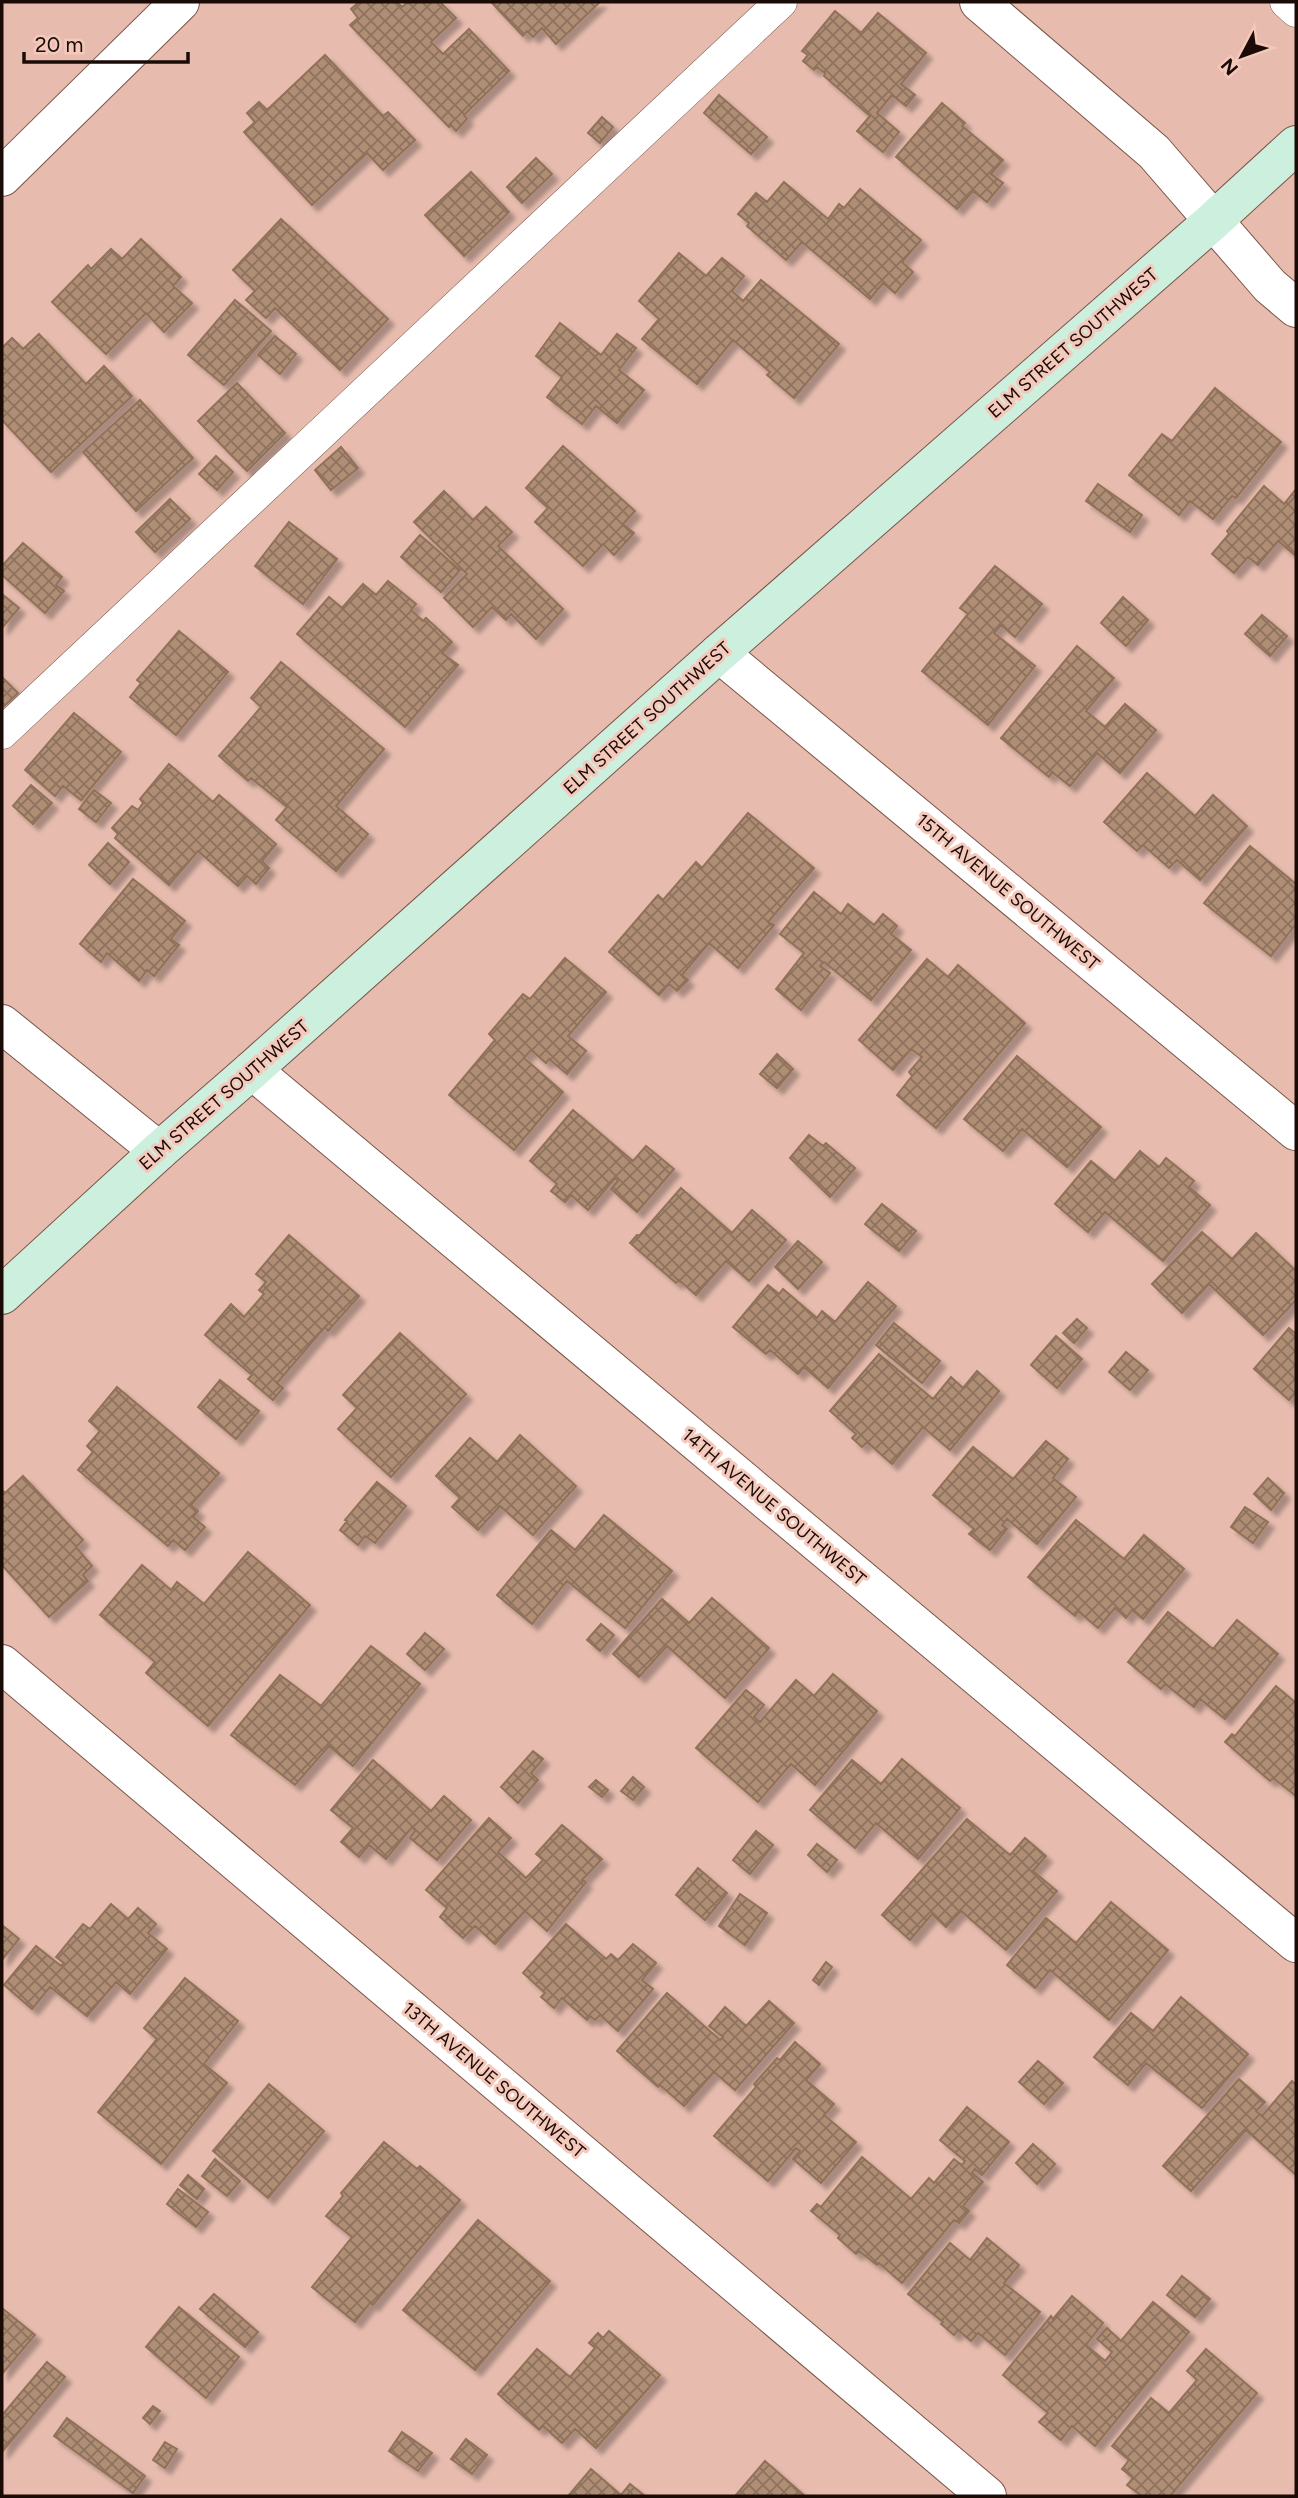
<svg xmlns="http://www.w3.org/2000/svg" width="1298" height="2498" font-family="Figtree,sans-serif">
<style>
.building{fill:url(#building-cross-hatch);stroke:#917159;stroke-width:2;filter:url(#shadow)}
.lines{fill:none;stroke-linecap:round;stroke-linejoin:round}
.lane-casing{stroke:#795448;stroke-width:33}
.street-casing{stroke:#795448;stroke-width:40}
.secondary-casing{stroke:#795448;stroke-width:40}
.lane{stroke:#fff;stroke-width:32}
.street{stroke:#fff;stroke-width:38}
.secondary{stroke:#cdefdd;stroke-width:38}
.labels{text-anchor:middle;dominant-baseline:central;stroke-width:6;stroke-linejoin:round;paint-order:stroke}
.street-label{font-size:18px;fill:#1a0b07;stroke:#f4c9bb}
</style>
<defs>
<pattern id="building-cross-hatch" width="8" height="8" patternUnits="userSpaceOnUse" patternTransform="scale(1.75)"><rect width="8" height="8" fill="#af8e75"/><path d="M0 0l8 8M0 8l8-8" fill="none" stroke="#8e725e"/></pattern>
<filter id="shadow"><feDropShadow dx="6" dy="6" stdDeviation="2" flood-color="#0004"/></filter>
</defs>
<rect width="100%" height="100%" fill="#e7bcae"/>
<path class="building" d="M359,2H397L402,7L408,2H440L456,18L431,42L443,54L469,29L509,71L464,115L467,119L456,131L451,125L449,127L350,25L358,18L351,9Z
M491,2H600L556,44L542,28L533,37L527,31L523,36Z
M835,11L861,33L878,13L926,53L901,84L915,95L906,106L892,95L877,113L899,132L883,152L857,131L870,116L824,76L825,73L817,67L814,70L803,61L808,55L802,51Z
M325,55L383,116L388,112L415,140L383,170L367,153L312,205L244,132L255,122L247,113L259,102L267,110Z
M719,95L767,137L751,154L704,113Z
M942,103L965,123L962,126L1003,160L991,174L1003,183L987,202L973,191L957,209L896,157Z
M602,117L613,127L600,143L588,133Z
M536,158L552,174L522,203L507,187Z
M471,172L509,212L464,256L425,215Z
M784,182L828,219L839,204L844,208L860,189L921,240L902,262L913,272L895,293L883,283L870,299L802,242L786,260L747,226L749,223L738,214L756,193L767,202Z
M281,219L388,319L340,370L275,308L266,318L246,300L255,291L233,270Z
M141,239L181,277L173,286L192,303L164,332L146,313L106,354L52,302L88,265L91,269L111,249L122,259Z
M679,253L706,276L722,258L744,276L732,291L743,301L761,280L839,344L794,398L767,375L770,372L733,340L697,384L642,339L659,319L639,301Z
M235,300L271,331L224,385L188,355Z
M560,323L601,355L617,334L636,348L619,370L644,390L617,423L596,406L582,424L547,397L562,377L536,356Z
M39,334L86,384L104,366L132,396L51,472L2,420V348L12,338L23,349Z
M275,336L296,354L280,374L258,355Z
M237,383L285,433L247,471L198,421Z
M1215,388L1281,442L1236,498L1232,496L1213,519L1190,501L1179,515L1129,475L1162,434L1172,441Z
M140,400L193,458L136,511L83,452Z
M563,446L635,511L623,524L634,533L614,555L603,544L583,566L535,522L548,508L526,488Z
M341,447L358,468L331,490L315,470Z
M216,456L233,472L217,490L199,474Z
M1098,484L1142,515L1130,532L1086,501Z
M1264,486L1284,504L1296,489V556L1278,541L1258,565L1248,557L1234,573L1212,554L1229,534L1227,531Z
M444,491L473,520L486,507L512,532L498,546L563,609L536,639L511,614L506,620L492,607L473,627L444,598L467,574L414,522Z
M170,499L190,519L155,552L136,532Z
M289,522L337,559L303,604L255,566Z
M420,535L460,570L441,592L401,557Z
M23,543L62,577L56,585L64,591L45,613L2,575V566Z
M995,566L1042,604L1015,637L1001,625L994,633L1035,666L988,725L922,671L968,614L960,608Z
M388,581L416,604L411,610L423,621L426,618L452,642L442,653L458,665L405,727L297,634L329,597L342,608L363,584L376,595Z
M2,594L19,608L2,628Z
M1123,597L1148,620L1126,646L1101,623Z
M1262,615L1287,636L1270,656L1245,634Z
M179,631L228,672L176,735L130,697L141,683L137,680Z
M1077,646L1114,678L1086,711L1105,727L1125,704L1156,730L1120,773L1097,753L1070,786L1052,772L1049,777L1001,738Z
M281,662L384,749L336,806L368,834L336,871L276,820L287,807L251,778L248,781L219,756L261,707L251,698Z
M2,677L18,693L2,708Z
M74,713L121,752L81,800L63,786L55,796L25,770Z
M169,764L213,802L219,795L276,844L262,861L269,868L256,884L247,876L238,886L198,851L169,885L115,838L118,834L112,828L132,806L138,810L143,803L140,799Z
M1147,773L1195,816L1213,795L1247,826L1200,880L1177,860L1169,868L1143,845L1137,851L1104,822Z
M31,785L52,803L33,824L13,806Z
M94,790L111,803L96,822L79,809Z
M748,813L814,868L768,922L774,925L738,968L709,943L682,975L688,980L677,991L669,984L659,995L609,952L658,895L663,900L696,862L702,868Z
M108,843L129,862L110,884L89,865Z
M1250,846L1296,884V924L1271,956L1204,903Z
M133,879L185,921L171,939L179,945L154,976L147,970L139,981L107,953L101,962L80,944Z
M814,892L841,914L848,904L874,925L883,914L897,926L891,934L911,950L871,1000L824,962L820,966L830,973L801,1010L776,989L804,953L780,934Z
M565,958L606,992L568,1036L586,1051L567,1074L549,1059L546,1063L531,1050L524,1058L563,1092L514,1150L449,1095L495,1040L489,1034L523,994L530,999Z
M927,959L948,977L958,965L1025,1023L936,1128L897,1095L912,1076L909,1072L922,1057L911,1049L893,1070L859,1040Z
M777,1054L793,1069L777,1088L760,1074Z
M1017,1056L1101,1127L1067,1167L1022,1129L1003,1151L964,1119Z
M573,1110L633,1161L646,1146L674,1169L637,1212L611,1189L618,1181L615,1178L588,1210L571,1195L565,1202L551,1191L557,1184L530,1161Z
M809,1135L823,1146L826,1143L855,1168L830,1197L790,1158Z
M1140,1151L1159,1167L1166,1158L1194,1181L1189,1187L1210,1205L1163,1261L1105,1212L1088,1232L1055,1204L1091,1161L1115,1181Z
M681,1188L732,1233L752,1210L786,1240L749,1281L726,1261L696,1295L679,1280L676,1283L630,1243L637,1235L639,1236Z
M882,1204L916,1231L899,1251L865,1224Z
M1202,1232L1232,1259L1256,1233L1296,1271V1300L1263,1335L1209,1284L1182,1313L1152,1284Z
M289,1235L359,1296L328,1331L325,1327L277,1383L283,1388L273,1400L248,1379L252,1375L205,1335L231,1304L244,1317L264,1294L259,1290L266,1282L256,1274Z
M798,1241L822,1262L798,1289L775,1267Z
M868,1282L896,1306L828,1388L804,1367L798,1374L770,1350L766,1354L733,1327L768,1285L779,1294L783,1289L817,1318L822,1311L835,1322Z
M1077,1319L1087,1328L1074,1343L1063,1333Z
M894,1323L940,1361L922,1383L876,1345Z
M1289,1328L1296,1334V1392L1289,1400L1254,1369Z
M400,1333L466,1394L391,1477L338,1429L357,1408L343,1395Z
M1056,1336L1082,1359L1057,1388L1031,1365Z
M1126,1352L1148,1370L1130,1390L1109,1372Z
M879,1354L933,1399L951,1377L963,1388L977,1371L999,1391L950,1450L923,1427L892,1464L867,1442L862,1447L852,1438L856,1434L830,1411Z
M220,1380L259,1411L236,1439L198,1407Z
M117,1387L219,1473L191,1505L198,1511L193,1517L205,1527L185,1550L173,1540L168,1546L78,1470L93,1452L87,1446L100,1431L89,1421Z
M520,1435L576,1486L533,1535L500,1506L478,1530L452,1507L460,1498L436,1476L470,1438L497,1462Z
M1046,1441L1068,1459L1053,1478L1076,1497L1037,1544L1007,1519L1002,1525L1007,1529L990,1550L969,1534L974,1529L933,1495L973,1447L1013,1479Z
M23,1476L83,1540L76,1547L92,1566L83,1575L88,1581L49,1617L2,1565V1490L5,1493Z
M1268,1478L1284,1493L1271,1510L1254,1494Z
M377,1482L406,1506L375,1543L365,1536L358,1545L340,1530L347,1521L345,1520Z
M1245,1507L1268,1522L1253,1543L1231,1527Z
M604,1515L672,1571L625,1628L567,1581L532,1624L497,1595L551,1530L575,1550Z
M1076,1520L1124,1559L1144,1535L1184,1569L1143,1619L1132,1610L1126,1618L1115,1608L1098,1628L1078,1611L1075,1616L1028,1577Z
M248,1552L310,1605L208,1726L146,1673L155,1662L100,1615L142,1565L171,1590L177,1582L204,1604Z
M712,1598L769,1648L725,1698L667,1646L639,1677L613,1654L662,1599L689,1623Z
M1168,1612L1213,1649L1237,1620L1278,1654L1225,1719L1200,1699L1194,1707L1165,1684L1161,1689L1128,1662Z
M601,1624L614,1635L600,1651L587,1640Z
M425,1633L444,1649L425,1670L407,1654Z
M371,1646L420,1684L353,1766L329,1746L295,1785L231,1735L280,1675L321,1706Z
M833,1674L877,1711L815,1785L791,1764L758,1802L696,1748L746,1690L764,1705L754,1717L760,1722L796,1680L814,1696Z
M1276,1686L1296,1703V1796L1273,1778L1270,1781L1225,1742L1232,1734L1235,1736Z
M533,1751L543,1759L531,1773L538,1780L518,1803L501,1787Z
M902,1759L960,1808L918,1859L876,1823L855,1848L810,1810L852,1760L881,1784Z
M373,1760L431,1811L444,1796L471,1820L437,1860L410,1838L415,1831L412,1827L386,1859L369,1845L359,1857L341,1842L353,1828L331,1810Z
M633,1777L644,1787L633,1800L621,1791Z
M596,1780L608,1790L602,1797L589,1787Z
M489,1818L511,1838L498,1852L526,1878L543,1860L536,1854L562,1825L602,1859L582,1880L586,1882L547,1931L525,1911L495,1944L475,1926L463,1938L440,1917L447,1908L426,1890Z
M967,1819L1010,1855L1025,1838L1046,1856L1033,1871L1057,1891L1006,1950L961,1911L946,1927L932,1914L910,1940L882,1915Z
M756,1831L773,1845L750,1874L733,1860Z
M817,1844L837,1860L827,1872L808,1855Z
M698,1868L727,1893L705,1920L676,1895Z
M740,1894L767,1913L745,1945L719,1926Z
M1111,1902L1168,1950L1109,2020L1050,1970L1035,1988L1007,1965L1046,1918L1076,1943Z
M111,1904L128,1919L138,1908L156,1924L148,1933L167,1949L130,1994L116,1982L87,2016L50,1987L32,2009L4,1985L36,1946L61,1966L64,1963L56,1957L83,1924L90,1929Z
M566,1924L606,1959L611,1954L618,1960L633,1944L656,1963L642,1980L653,1989L618,2031L600,2015L595,2020L590,2016L587,2020L562,1998L554,2008L541,1997L545,1993L523,1973Z
M2,1925L19,1939L2,1960Z
M826,1962L832,1967L819,1985L813,1980Z
M185,1978L238,2021L204,2064L227,2083L161,2164L98,2112L157,2039L144,2028Z
M667,1993L720,2040L723,2037L709,2026L725,2007L746,2026L769,2001L794,2023L735,2090L714,2072L684,2106L660,2085L658,2087L617,2051Z
M1181,1997L1248,2054L1202,2108L1146,2063L1128,2085L1094,2057L1131,2013L1153,2031Z
M795,2042L820,2064L806,2080L834,2104L824,2115L856,2142L821,2183L793,2159L800,2151L796,2148L768,2181L714,2136L756,2087L754,2084L777,2058L780,2060Z
M1038,2061L1063,2083L1044,2104L1019,2082Z
M1239,2079L1265,2102L1256,2111L1262,2116L1292,2081L1296,2085V2175L1246,2130L1191,2191L1163,2166Z
M269,2084L324,2131L268,2198L213,2151Z
M967,2107L1009,2142L982,2175L975,2169L972,2173L983,2182L963,2206L969,2211L959,2223L954,2220L902,2283L879,2263L877,2265L859,2251L856,2254L838,2238L840,2235L811,2211L817,2204L821,2207L862,2157L911,2199L929,2178L934,2183L954,2159L962,2165L965,2161L940,2140Z
M384,2142L417,2169L420,2166L460,2200L373,2305L370,2303L355,2322L312,2287L352,2237L326,2216L343,2196L341,2193Z
M1033,2144L1055,2164L1037,2184L1016,2163Z
M215,2159L240,2181L227,2196L202,2176Z
M188,2175L204,2189L197,2199L180,2185Z
M178,2189L208,2212L196,2227L167,2204Z
M478,2220L550,2281L475,2370L403,2310Z
M987,2238L1019,2265L1004,2283L1040,2312L1005,2355L978,2333L971,2341L958,2330L954,2335L941,2324L943,2322L908,2294L950,2243L970,2260Z
M1182,2276L1210,2299L1195,2317L1167,2295Z
M214,2294L258,2332L245,2347L200,2309Z
M1072,2296L1103,2323L1086,2345L1105,2361L1112,2352L1097,2339L1107,2328L1121,2341L1153,2302L1189,2332L1095,2446L1072,2426L1061,2440L1039,2422L1048,2413L1003,2375L1051,2316L1053,2319Z
M179,2307L239,2357L206,2398L146,2347Z
M2,2308L35,2335L2,2374Z
M609,2331L660,2375L596,2448L575,2429L562,2443L543,2426L539,2430L498,2394L537,2349L570,2377L595,2348L589,2343L598,2333L603,2338Z
M1206,2349L1257,2393L1170,2496H1142L1127,2485L1133,2478L1122,2469L1129,2460L1112,2446L1151,2398L1169,2413L1197,2380L1187,2371Z
M47,2362L65,2377L2,2452V2415Z
M153,2406L160,2411L150,2424L143,2418Z
M67,2418L145,2476L133,2493L54,2436Z
M402,2432L432,2453L418,2471L389,2451Z
M466,2439L487,2455L472,2474L451,2459Z
M165,2442L177,2449L165,2468L153,2460Z
M765,2461L805,2496H735Z
M591,2469L621,2495L630,2484L645,2496H568Z"/>
<g class="lines">
<g class="lane-casing">
<path id="lane" d="M1286,2L1296,11
M2,733L781,2"/>
</g>
<g class="street-casing">
<path id="street" d="M979,2L1154,152L1270,286L1296,308
M2,177L180,2
M719,653L1296,1131
M2,1024L159,1151
M252,1070L1296,1943
M2,1664L987,2496"/>
</g>
<g class="secondary-casing">
<path id="secondary" d="M2,1295L159,1151L252,1070L719,653L1213,221L1296,145"/>
</g>
<use href="#lane" class="lane"/>
<use href="#street" class="street"/>
<use href="#secondary" class="secondary"/>
</g>
<g class="labels">
<g class="street-label">
<text transform="translate(1073 343) rotate(-41)">ELM STREET SOUTHWEST</text>
<text transform="translate(647 718) rotate(-42)">ELM STREET SOUTHWEST</text>
<text transform="translate(1008 892) rotate(40)">15TH AVENUE SOUTHWEST</text>
<text transform="translate(224 1095) rotate(-41)">ELM STREET SOUTHWEST</text>
<text transform="translate(774 1507) rotate(40)">14TH AVENUE SOUTHWEST</text>
<text transform="translate(494 2080) rotate(40)">13TH AVENUE SOUTHWEST</text>
</g>
</g>
<rect width="1298" height="2498" fill="none" stroke="#1a0b07" stroke-width="7"/>
<g transform="translate(1242 56) rotate(229)" stroke="#f4c9bb" stroke-width="5" paint-order="stroke">
<path d="M0-5L12 26L0 18L-12 26Z" fill="#1a0b07"/>
<text y="-10" font-size="19" font-weight="bold" text-anchor="middle" fill="#1a0b07">N</text>
</g>
<path d="M24 52v10h164v-10" fill="none" stroke="#1a0b07" stroke-width="3.5"/>
<text x="35" y="52" font-size="21" fill="#1a0b07" stroke="#f4c9bb" stroke-width="5" paint-order="stroke">20 m</text>
</svg>
